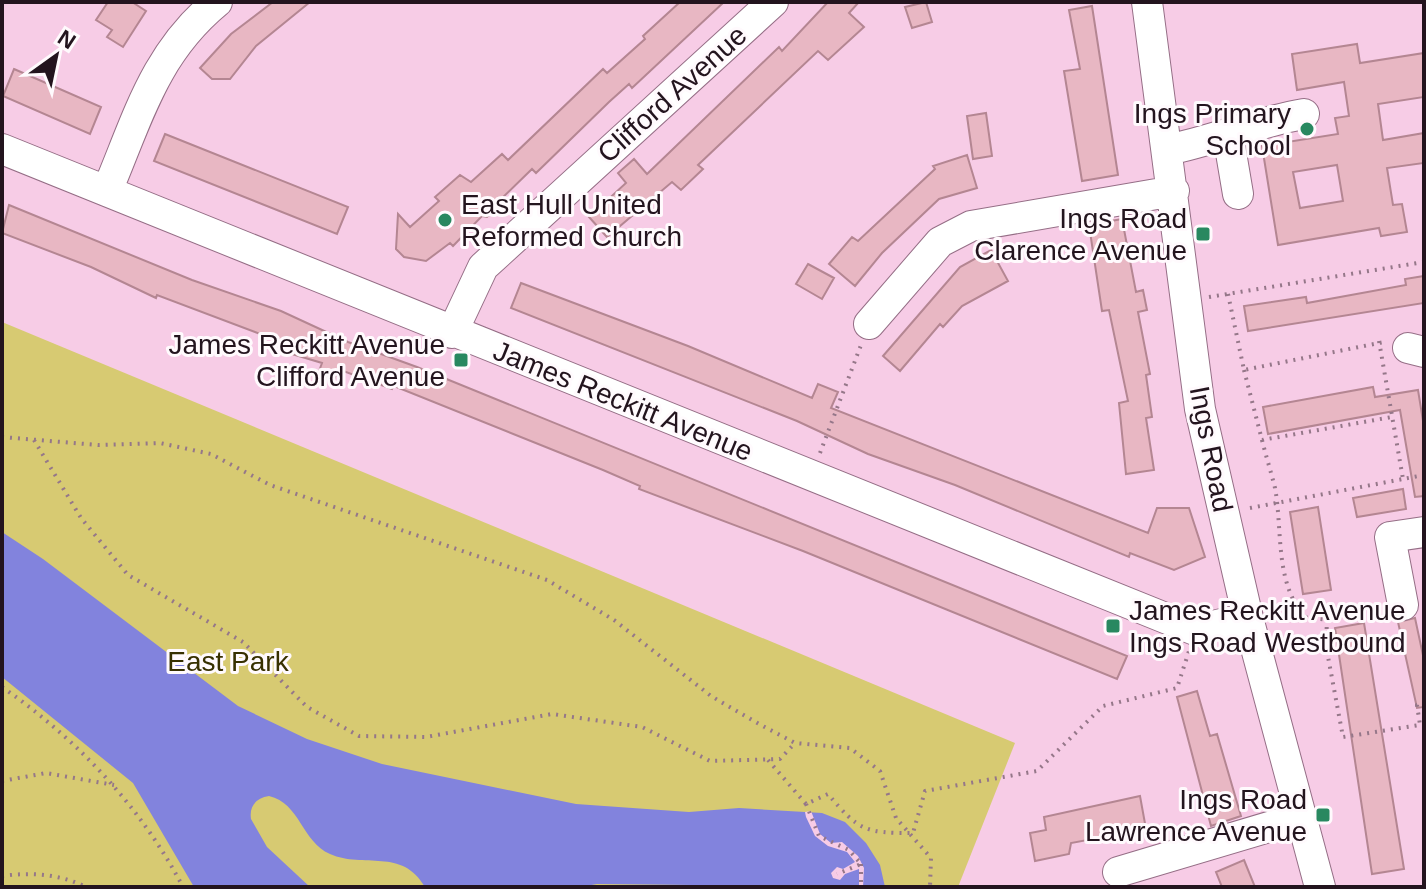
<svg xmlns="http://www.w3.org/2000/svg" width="1426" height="889" font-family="Helvetica,sans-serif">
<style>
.green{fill:#d7ca72}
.water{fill:#8283dd}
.pier{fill:#f7cce6}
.building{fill:#e8b7c3;stroke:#b48692;stroke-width:2;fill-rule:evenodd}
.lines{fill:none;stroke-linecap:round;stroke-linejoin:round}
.minor-casing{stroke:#956e86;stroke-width:32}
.path{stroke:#957789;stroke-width:4;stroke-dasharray:2 6;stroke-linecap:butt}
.minor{stroke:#fff;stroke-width:30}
.poi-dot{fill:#298860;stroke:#fffafd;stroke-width:3}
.labels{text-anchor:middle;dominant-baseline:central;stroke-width:6;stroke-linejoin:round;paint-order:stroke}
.street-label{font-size:28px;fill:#23141e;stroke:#fffafd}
.poi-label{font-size:28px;fill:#23141e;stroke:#fffafd;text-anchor:end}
.park-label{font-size:28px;fill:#373000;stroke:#fffafd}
</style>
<rect width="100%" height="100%" fill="#f7cce6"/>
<path class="green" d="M2,322L1015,743L958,887H2Z"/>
<path class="water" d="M2,532L43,559L238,706L307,739L382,764L576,804L689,812L739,808L822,813L845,822L866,843L880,865L885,887L597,884L580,887H425C402,847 364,869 330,854C302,842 300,803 269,796C256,798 249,806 251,819L267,847L310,887H194L133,783L2,677Z"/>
<path class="pier" d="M811,811L820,834L831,843L842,842L858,856L864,868L863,887H859V869L845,874L840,880L833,878L831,873L837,867L843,869L855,862L847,852L828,846L815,836L806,817L805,812Z"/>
<path class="building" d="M108,2H132L146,11L123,47L107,37L112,30L96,20Z
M273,2H310L256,46L230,79H212L200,68L231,34Z
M680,2H724L632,88L629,84L609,102L536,173L532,169L493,207V212L487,217L482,216L453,246L450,243L426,261L404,257L396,249L398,214L410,227L439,201L435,197L460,175L471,182L502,154L508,160L603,69L607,73L645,39L643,36Z
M828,2H859L849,13L864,27L828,60L818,51L698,165L703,169L681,190L672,182L607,237L589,217L626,183L618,173L634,159L647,174L779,47L782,51Z
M926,2L932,22L912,28L905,7Z
M1092,6L1118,175L1082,181L1064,71L1080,69L1069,10Z
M1357,44L1360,63L1424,53V97L1378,104L1383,140L1424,133V163L1387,168L1393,205L1402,204L1407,232L1381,236L1379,228L1278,245L1262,146L1338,134L1335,118L1349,116L1344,82L1297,90L1292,54ZM1337,165L1343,201L1300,208L1293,172Z
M14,69L101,107L90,134L3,96Z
M986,113L992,156L973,159L967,116Z
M165,134L348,207L337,234L154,161Z
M967,155L977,188L939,199L882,253L855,286L829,264L852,237L858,241L935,169L933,166Z
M9,205L192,280L281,311L348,342L417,367L1127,656L1117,679L803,551L639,489L640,486L603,470L394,386L392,389L338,369L334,380L318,374L322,363L282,351L284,343L157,295L156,298L91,267L2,233Z
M1122,219L1136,292L1143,290L1147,310L1138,312L1150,374L1146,375L1152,417L1146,418L1154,470L1126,474L1119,403L1128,401L1109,310L1102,311L1089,225Z
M991,250L1008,281L962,306L943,327L940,324L900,371L883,356L960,267Z
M808,264L834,278L822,299L796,284Z
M1424,276V303L1248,331L1244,306L1306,297L1307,303L1406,285L1405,279Z
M521,283L688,346L812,398L818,384L838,392L831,408L1148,533L1157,508H1189L1205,557L1174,570L1130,553L1129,557L955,485L868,454L797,421L511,308Z
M1373,387L1375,397L1418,390L1424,427V496L1415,497L1400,410L1268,434L1263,407Z
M1403,489L1406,509L1357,517L1353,498Z
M1318,507L1331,590L1303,594L1290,512Z
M1415,618L1424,660V707L1417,708L1398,622Z
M1364,623L1404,869L1372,874L1335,628Z
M1197,691L1210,736L1217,734L1241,816L1211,826L1177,697Z
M1140,796L1146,829L1071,843L1069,854L1035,861L1030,833L1046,830L1044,817Z
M1244,860L1255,887H1222L1216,872Z"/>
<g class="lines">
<g class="minor-casing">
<path id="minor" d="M1147,2L1200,409L1248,618L1320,887
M1228,135L1238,194
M2,149L1195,630L1248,618
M1168,150C1215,140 1257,122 1304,114
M107,191C138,118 154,54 217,2
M869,324L940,242L971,226L1174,191
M452,333L483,267L773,2
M1408,348L1424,352
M1403,605L1390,537L1424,532
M1118,872L1299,818"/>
</g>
<path class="path" d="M1228,294L1244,370L1384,342
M1209,297L1424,262
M1379,341L1403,479L1424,475
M1244,370L1262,440L1392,417
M2,437L98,445L160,443L211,454L270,485L547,580L614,620L711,696L759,724L795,743L850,748L880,771L896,818L931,858L930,887
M34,440L81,518L128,575L243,642L307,707L359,736L426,737L552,714L642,727L710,761L780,759L795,743
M1262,440C1266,456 1271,472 1275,488C1283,531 1274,586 1307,618L1331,620L1380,609
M820,453L861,345
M1250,508L1403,479
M1327,619L1326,646L1343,737L1420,725L1417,705L1424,703
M2,687C77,739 141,807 183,887
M768,760L806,804L828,794C859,831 865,833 913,833L925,791L1037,771L1103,706L1177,688L1189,651
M2,781L46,773L114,785
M806,804L819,836L849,850L861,864L837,874
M861,864V887
M2,876C31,872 60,874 86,887"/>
<use href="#minor" class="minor"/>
</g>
<g class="poi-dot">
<circle cx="1307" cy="129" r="8"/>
<circle cx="445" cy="220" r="8"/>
<rect x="1195" y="226" width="16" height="16" rx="4"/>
<rect x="453" y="352" width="16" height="16" rx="4"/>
<rect x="1105" y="618" width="16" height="16" rx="4"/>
<rect x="1315" y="807" width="16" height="16" rx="4"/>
</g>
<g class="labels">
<g class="street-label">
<text transform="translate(672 94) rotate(-42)">Clifford Avenue</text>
<text transform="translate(623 401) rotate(22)">James Reckitt Avenue</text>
<text transform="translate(1211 449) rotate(79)">Ings Road</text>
</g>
<g class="poi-label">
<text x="1291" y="113">Ings Primary<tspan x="1291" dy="32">School</tspan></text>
<text x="461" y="204" text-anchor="start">East Hull United<tspan x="461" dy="32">Reformed Church</tspan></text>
<text x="1187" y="218">Ings Road<tspan x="1187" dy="32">Clarence Avenue</tspan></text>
<text x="445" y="344">James Reckitt Avenue<tspan x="445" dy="32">Clifford Avenue</tspan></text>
<text x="1129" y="610" text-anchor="start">James Reckitt Avenue<tspan x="1129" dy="32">Ings Road Westbound</tspan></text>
<text x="1307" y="799">Ings Road<tspan x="1307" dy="32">Lawrence Avenue</tspan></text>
</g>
<g class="park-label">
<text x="228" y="661">East Park</text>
</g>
</g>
<rect width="1426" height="889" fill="none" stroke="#23141e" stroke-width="8"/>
<g transform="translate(56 56) rotate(33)" stroke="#fffafd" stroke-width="6" paint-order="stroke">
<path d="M0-6L14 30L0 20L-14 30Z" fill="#23141e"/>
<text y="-12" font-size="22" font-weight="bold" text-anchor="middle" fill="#23141e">N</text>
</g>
</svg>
